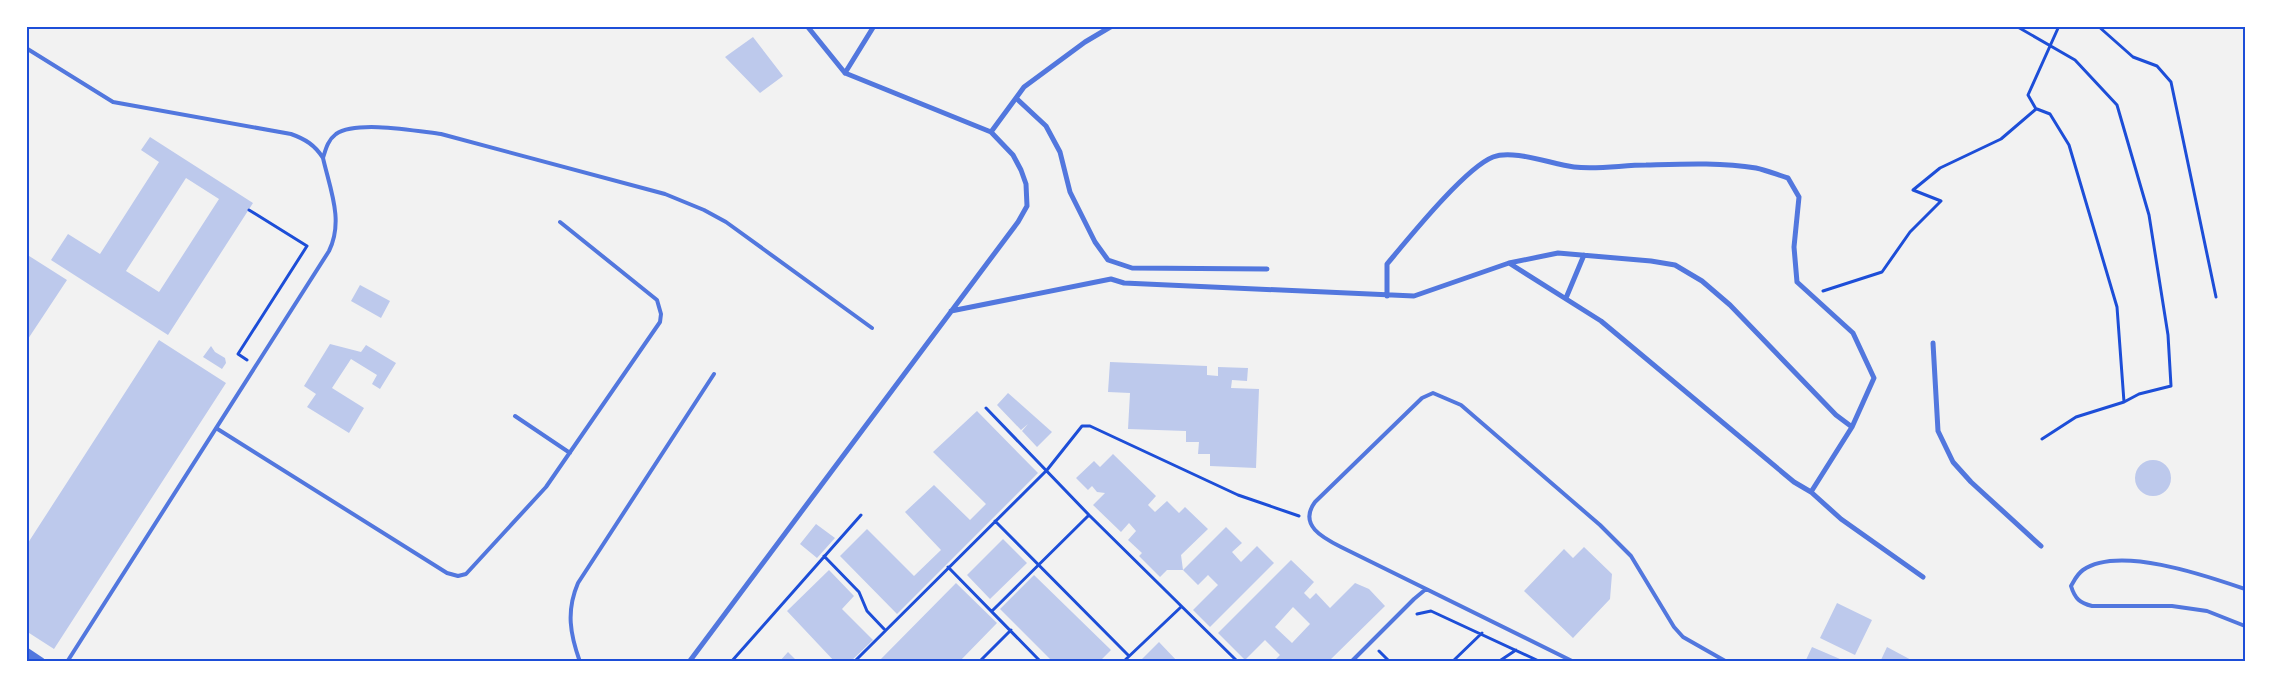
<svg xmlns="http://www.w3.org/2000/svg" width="2271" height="688" font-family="'DejaVu Sans',sans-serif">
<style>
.building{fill:#bdc9ec;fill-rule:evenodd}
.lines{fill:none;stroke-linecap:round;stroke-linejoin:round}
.path{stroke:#1d4ed8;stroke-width:3}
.service{stroke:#5277de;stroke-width:4}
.minor{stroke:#5277de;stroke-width:5}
.tertiary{stroke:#5277de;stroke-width:9}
.neatline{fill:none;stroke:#1d4ed8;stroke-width:2}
</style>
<rect width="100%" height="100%" fill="#f2f2f2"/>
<path class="building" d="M753,37L783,76L760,93L725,57Z
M150,137L253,203L168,335L51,260L68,234L100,254L159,162L141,150ZM186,178L219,199L159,292L126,271Z
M26,254L67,280L26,342Z
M360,285L390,301L381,318L351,301Z
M159,340L226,383L54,649L26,631V546Z
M330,344L361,352L366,345L396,363L380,389L372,384L377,375L351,359L332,388L364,408L349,433L307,407L316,394L304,386Z
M211,346L215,352L225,358L226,363L222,369L203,357Z
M1110,362L1207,366V375L1218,376V367L1248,368L1247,381L1232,380L1231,388L1259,389L1256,468L1210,466V454H1198L1199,442H1186V431L1128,429L1130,393L1108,392Z
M1008,393L1052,432L1037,447L1022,431L1028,424L1021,430L997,405Z
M977,411L1038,473L897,614L840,556L867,529L914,576L941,550L905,512L934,485L970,520L986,504L933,452Z
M1113,454L1156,496L1148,505L1155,512L1167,501L1179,513L1185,507L1208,529L1181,555L1183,570L1226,527L1242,543L1232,552L1241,562L1257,546L1274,563L1210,627L1193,610L1218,585L1208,575L1198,585L1183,570H1167L1160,577L1139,556L1142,553L1128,540L1136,531L1129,523L1121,532L1093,505L1105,493L1097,492L1092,486L1088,490L1076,478L1094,461L1100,467Z
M2135 478a18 18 0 1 1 36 0a18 18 0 1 1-36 0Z
M816,524L835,538L817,558L800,544Z
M1003,539L1027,563L990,599L967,575Z
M1584,547L1612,574L1610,599L1573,638L1524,591L1564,549L1573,558Z
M1291,560L1314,582L1304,593L1310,599L1316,593L1330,608L1355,583L1369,589L1385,606L1328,662H1273L1280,655L1265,640L1245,660L1218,633ZM1293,607L1310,624L1292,643L1275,627Z
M829,570L854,596L842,609L873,640L850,662H835L787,611Z
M1034,575L1111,650L1099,662H1053L1000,609Z
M956,583L997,623L959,662H878Z
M1837,603L1872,620L1855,655L1820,638Z
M1159,642L1178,662H1139Z
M1812,647L1840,659L1838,662H1805Z
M1887,647L1915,662H1880Z
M788,652L798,662H779Z"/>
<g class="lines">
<path class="path" d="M2016,26L2075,60L2117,105L2149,215L2168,335L2171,386L2139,394L2124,402L2076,417L2042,439
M2098,26L2133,57L2157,66L2171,82L2216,297
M2037,109L2050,114L2069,145L2117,307L2124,402
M1823,291L1882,272L1910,232L1941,201L1913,190L1940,168L2001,139L2036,109L2028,95L2059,26
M247,360L238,354L307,246L249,210
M986,408L1089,515L1238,662
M995,521L1129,656
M824,556L859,592L867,611L885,630
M948,567L1041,662
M992,611L1089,515
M1417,614L1431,611L1541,662
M1379,651L1390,662
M731,662L861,515
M854,662L1047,470L1082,426H1090L1238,495L1299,516
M979,662L1011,630
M1123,662L1181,607
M1452,662L1482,633
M1498,662L1516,650"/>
<path class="service" d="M26,48L113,102L291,134C305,139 315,145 323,158C330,189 344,221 329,251L67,662
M323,158C326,148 328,140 336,134C357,120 416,131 441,134L665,194L704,210L726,222L872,328
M515,416L570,453
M216,428L447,573L458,576L466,574L546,487L660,322L661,314L657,300L560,222
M2245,589C2207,576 2119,545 2083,570C2077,574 2074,581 2071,586C2075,599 2080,603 2092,606H2172L2207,611L2245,626
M580,662C570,634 566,611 578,583L714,374
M1351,662L1414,599L1426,589
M1574,662L1341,547C1323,538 1298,525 1315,502L1422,398L1433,393L1461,405L1600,525L1631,556L1674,627L1683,637L1727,662"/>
<path class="minor" d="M845,73L874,26
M1016,98L1046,126L1060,152L1070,192L1095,242L1108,260L1132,268L1267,269
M991,132L1024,87L1085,42L1112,26
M1509,263L1558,253L1651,261L1675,265L1702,281L1730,305L1836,415L1852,427
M1387,296V264C1408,239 1465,168 1493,157C1513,149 1551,164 1574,167C1597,170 1623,165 1646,165C1681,164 1720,162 1756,168C1766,170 1778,175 1788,178L1799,197L1794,247L1797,282L1853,333L1874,378L1852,427L1811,492
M1566,298L1584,255
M951,311L1111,279L1124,283L1414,296L1509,263L1601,321L1794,482L1811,492L1841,519L1923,577
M1933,343L1938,431L1953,462L1971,482L2041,546
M689,662L1018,222L1027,206L1026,184L1021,170L1013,155L991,132L845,73L807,26"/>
<path class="tertiary" d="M26,652L41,662"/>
</g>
<rect width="2271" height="688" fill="none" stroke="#ffffff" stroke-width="55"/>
<rect x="28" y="28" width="2216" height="632" class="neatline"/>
</svg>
